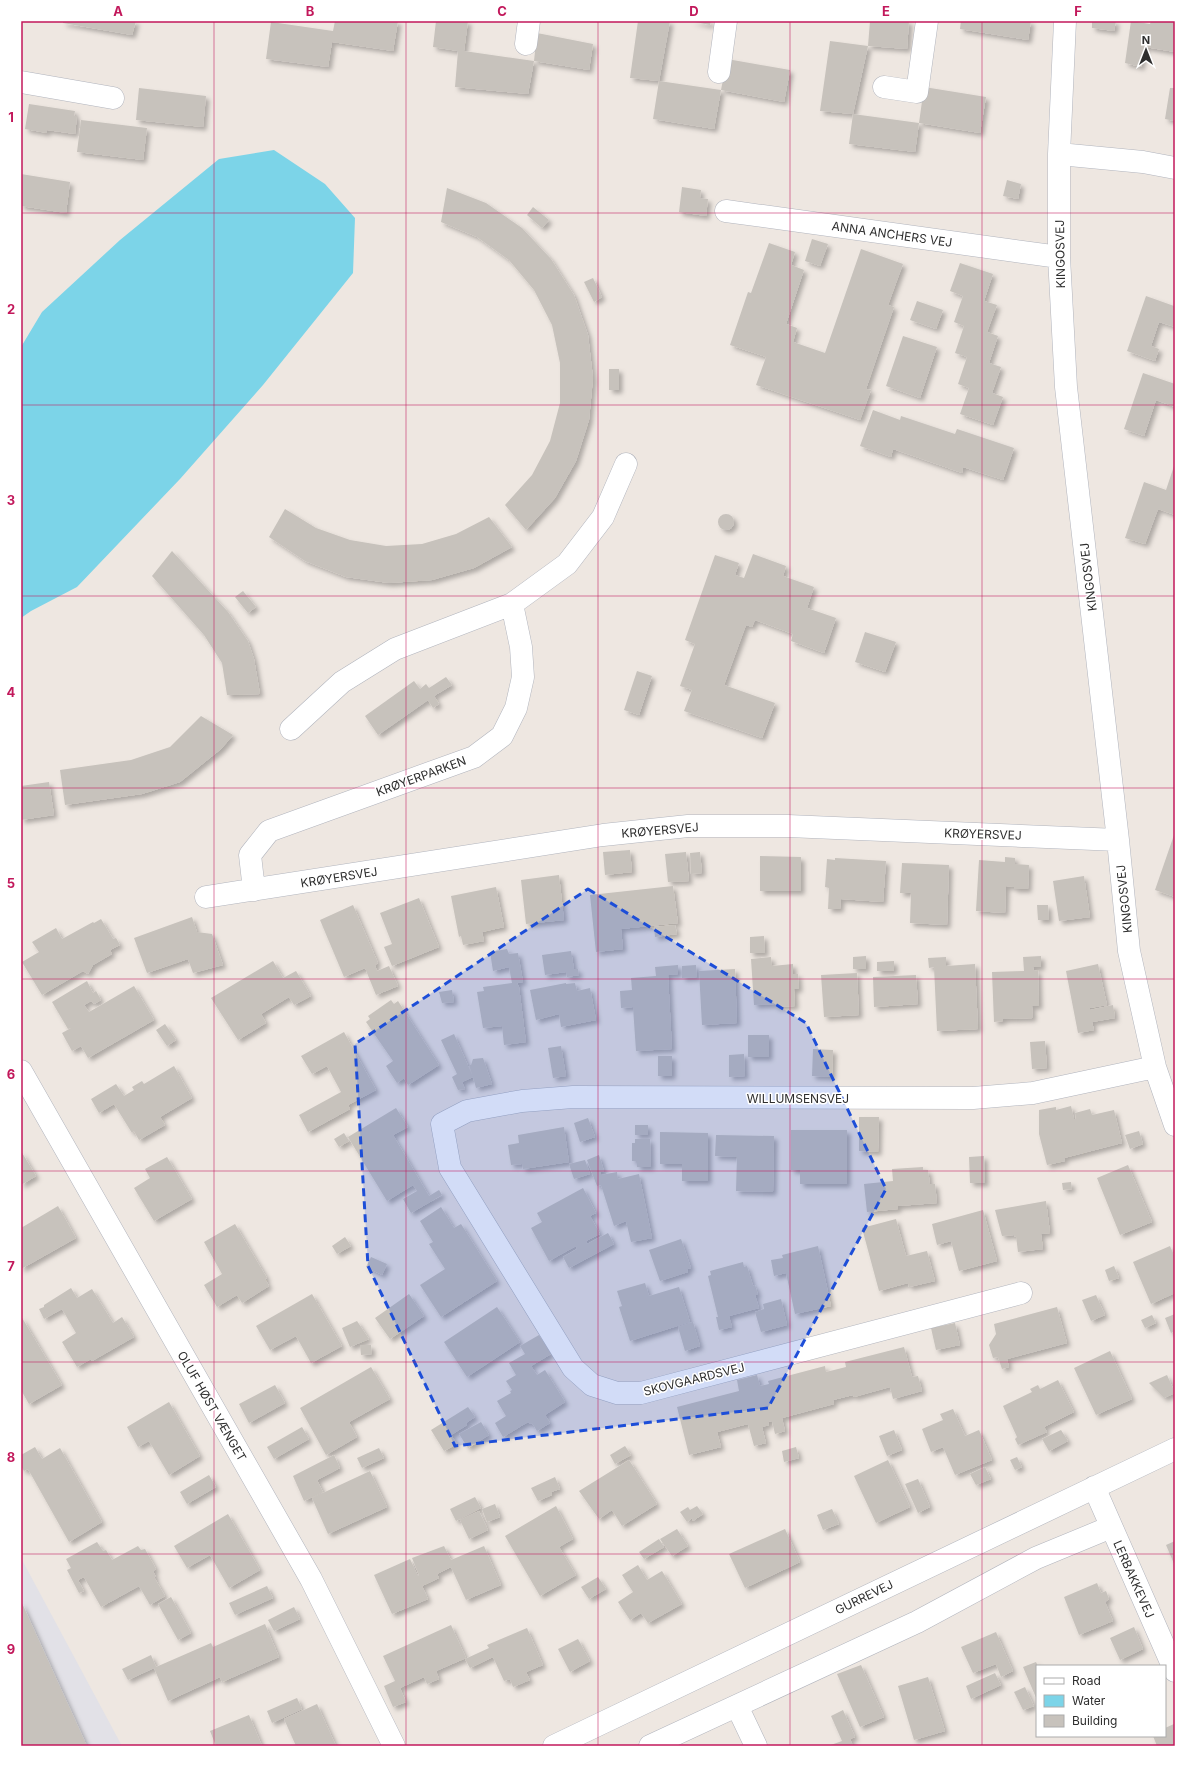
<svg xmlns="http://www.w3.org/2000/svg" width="1196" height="1767" font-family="Inter,sans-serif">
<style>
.industrial{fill:#e2e1e7}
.water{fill:#7cd4e8}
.building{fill:#c7c2bc;filter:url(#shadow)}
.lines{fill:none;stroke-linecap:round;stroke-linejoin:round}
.minor-casing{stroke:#b1b4bd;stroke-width:23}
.minor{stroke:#fff;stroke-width:22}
.marked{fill:#1d4ed8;fill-opacity:0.2;stroke:#1d4ed8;stroke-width:3;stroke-dasharray:8 5;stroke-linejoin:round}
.grid{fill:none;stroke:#c2185b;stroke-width:1;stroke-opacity:0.55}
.labels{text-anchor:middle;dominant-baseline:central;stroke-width:3;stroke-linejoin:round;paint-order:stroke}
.street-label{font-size:12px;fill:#2e2e2e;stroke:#fff}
.neatline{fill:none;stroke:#c2185b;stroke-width:1.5}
.grid-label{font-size:13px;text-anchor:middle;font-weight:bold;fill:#c2185b}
</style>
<defs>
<filter id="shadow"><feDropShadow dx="3.5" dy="3.5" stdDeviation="2" flood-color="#0004"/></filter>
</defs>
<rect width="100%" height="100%" fill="#eee7e1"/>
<path class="industrial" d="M21,1558L122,1746H21Z"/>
<path class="water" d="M274,150L325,184L355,218L353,273L263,385L180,479L77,587L31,611L21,618V347L42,312L120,240L219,159Z"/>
<path class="building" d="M63,21H136L132,35L63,23Z
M335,21H398L393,51L332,42L328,67L266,59L271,22L333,31Z
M436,21H468L464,51L534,61L528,94L455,87L458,51L433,47Z
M638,21H670L659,81L630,78Z
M690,21H711L710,25Z
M870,21H909L907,49L868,46Z
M961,21H1031L1028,40L960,29Z
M1092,21H1116L1114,31L1092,28Z
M1131,21L1150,24L1151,21H1175V52L1145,47L1141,67L1125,63Z
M537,33L593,44L589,70L534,61Z
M830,41L868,46L853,114L820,111Z
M727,59L790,70L784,102L721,90Z
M659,81L721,90L714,129L653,119Z
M924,87L986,97L980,133L919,123Z
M139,88L206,96L203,127L136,120Z
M1170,88H1175V121L1165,119Z
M29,104L75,111L74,116H77L75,134L47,130V133L25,129Z
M853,114L919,123L915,152L849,144Z
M81,120L147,128L143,160L77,152Z
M21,174L70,182L66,213L21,206Z
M1007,180L1021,184L1018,199L1003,196Z
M682,187L701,190L700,198L708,199L706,216L679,212Z
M447,188L486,203L522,228L551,259L574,295L588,335L593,378L589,420L576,461L555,498L526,530L505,505L532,475L550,441L560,403V363L552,325L534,290L509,260L477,237L441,222Z
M533,207L549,220L542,228L527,215Z
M812,239L828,244L820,266L805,261Z
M769,243L795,252L791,265L804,270L786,324L797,328L793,342L825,353L861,249L903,264L888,305L894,307L866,389L871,390L860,420L756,385L766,357L730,345L748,292L751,293Z
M960,263L993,274L984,301L997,305L987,332L998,336L989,363L1001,367L992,393L1003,397L993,425L960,414L969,388L958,384L967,357L955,353L964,326L954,322L963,296L950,291Z
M593,278L602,297L594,302L584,282Z
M1146,296L1174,306L1175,302V327L1159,322L1151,346L1159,349L1155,361L1127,351Z
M917,301L943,310L936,329L910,320Z
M903,336L937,347L920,398L886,386Z
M609,369H619V390H609Z
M1143,373L1175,384V407L1156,400L1144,436L1124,429Z
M873,410L900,420L901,416L955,434L957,429L1014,448L1003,480L963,467L962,473L893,449L891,457L860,446Z
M1175,463V515L1158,509L1145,544L1125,538L1144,482L1166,490Z
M285,509L316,528L350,540L386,546L422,544L456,534L489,517L512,547L474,568L432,580L389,583L346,577L305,561L269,537Z
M718 522a8 8 0 1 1 16 0a8 8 0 1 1-16 0Z
M172,551L228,612L248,641L254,659L260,694L227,695L222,663L204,635L152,576Z
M753,554L786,566L783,576L814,587L807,608L836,618L824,653L791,641L793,634L755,620L752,627L746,625L724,685L775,703L762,738L684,711L692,690L680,686L695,644L685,640L715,555L739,563L735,575L744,578Z
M243,591L256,607L248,613L235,597Z
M865,632L896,642L885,672L855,662Z
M637,671L652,676L639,715L624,710Z
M446,677L452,685L434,696L439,704L433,708L428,700L378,735L365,716L414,681L420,689L426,684L429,688Z
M201,716L233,735L221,749L180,782L142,794L65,805L60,770L131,760L170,747Z
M49,782L54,815L21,820V786Z
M1174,835L1175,836V897L1155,890Z
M630,850L632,872L605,875L603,852Z
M686,852L689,881L668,882L665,854Z
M700,852L702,873L691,874L690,853Z
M760,856L801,857V891H760Z
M1005,857L1015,858V864L1029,865L1028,889H1014V887L1006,886L1005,913L976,911L979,860L1005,862Z
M835,858L886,861L883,902L841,899L840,909H828L829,888L825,887L827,859L835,860Z
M902,863L949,865L947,925L910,923L911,893H900Z
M559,875L564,920L526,924L521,880Z
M1084,876L1090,917L1059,921L1053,881Z
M673,886L678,923L621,929L623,949L596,952L590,895Z
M496,887L504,927L482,932L484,941L463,945L461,936L459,937L451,896Z
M419,898L439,947L392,966L384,947L392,944L380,913Z
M353,905L378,963L375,965L377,971L389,966L398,986L376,995L365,968L344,977L320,920Z
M1037,905H1048L1049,920H1038Z
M192,917L197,932L212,934L223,965L193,973L188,959L147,973L134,938Z
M101,919L113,939L116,938L120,945L110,950L112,954L93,965L88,974L83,971L42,995L22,962L39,952L32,942L56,928L62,939L93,922L94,923Z
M675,925L677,934L655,937L654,927Z
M764,936L765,953H750V937Z
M507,949L509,954L518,953L523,982L517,983L519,987L526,1042L504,1045L502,1026L483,1028L477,992L484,991L483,987L512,983L509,967L493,971L490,952Z
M571,951L574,969H578L579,975L567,977L566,972L545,975L542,955Z
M866,956V969H853V957Z
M1041,956V967H1033L1034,971L1038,970L1039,1006H1032L1033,1018L1003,1019V1021L994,1022L992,972L1024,971L1023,957Z
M771,957L772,966L793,964V974H798L799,989H794L795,1006L775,1007V1004L754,1005L751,959Z
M946,957V966L975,964L978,1029L937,1031L934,967L929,968L928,958Z
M273,961L283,978L296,971L311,996L294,1005L289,997L261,1014L266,1023L238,1040L211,998Z
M894,961V971H877V962Z
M1098,964L1107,1005L1090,1008V1010L1113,1005L1115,1018L1092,1022L1094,1030L1078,1033L1066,971Z
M678,965V974L660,976L668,975L672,1049L636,1051L633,1007L621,1008L620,991L632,990L631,978L656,976L655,967Z
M696,965L697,977L682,978V966Z
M735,969L737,1023L702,1025L699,971Z
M857,973L859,1015L824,1017L821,975Z
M916,975L918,1004L874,1007L873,977Z
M87,981L93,993L96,991L101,1000L94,1004L91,1001L84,1005L89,1012L134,986L154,1020L88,1058L81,1046L72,1051L62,1033L71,1028L68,1029L52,1002Z
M566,983V984L575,983L577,991L590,988L596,1020L561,1027L559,1014L536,1020L530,990Z
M452,990L454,1002L442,1003L439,992Z
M391,1000L394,1004L398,1001L439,1065L408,1085L404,1078L397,1083L386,1066L393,1061L366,1022L370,1019L368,1016Z
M165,1024L176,1040L167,1046L156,1030Z
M344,1032L376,1090L348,1105L350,1109L308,1132L299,1115L341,1092L327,1066L312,1074L301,1056Z
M454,1034L473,1077L469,1065H471L473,1059L483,1058L492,1084L476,1088L473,1077L462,1082L465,1089L458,1090L452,1077L457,1074L441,1040Z
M748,1035H769V1057H748Z
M1045,1041L1047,1068L1032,1069L1030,1042Z
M561,1046L566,1076L553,1078L548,1048Z
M813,1049L833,1050L832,1077L812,1076Z
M744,1054L745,1076L729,1077V1055Z
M658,1056H672V1076H658Z
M174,1066L192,1098L160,1117L165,1125L139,1140L134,1131L132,1133L114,1104L99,1113L91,1099L116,1084L124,1096L134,1090L132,1087L142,1081L144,1084Z
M1071,1106L1074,1119H1076L1075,1113L1090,1109L1092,1115L1114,1110L1122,1143L1064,1158L1065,1161L1047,1165L1039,1134V1110L1056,1107V1110Z
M396,1108L408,1127L393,1135L429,1196L439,1190L442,1195L411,1213L403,1199L417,1191L413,1185L387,1201L348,1137Z
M859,1117H879L878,1152L859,1151Z
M588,1118L595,1137L580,1142L574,1123Z
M635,1125H648V1135H635Z
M564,1127L569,1162L523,1169L522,1164L511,1165L508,1145L519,1143L518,1135Z
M791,1130H847V1184H800V1170H791Z
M1139,1131L1143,1144L1130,1149L1125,1135Z
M660,1132L708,1133V1181H682V1164H660Z
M344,1133L349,1141L339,1147L334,1139Z
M716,1135L774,1136L773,1192L736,1191L737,1157L715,1156Z
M635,1139H650L651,1167H637V1161H632V1143H635Z
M21,1151L36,1176L21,1185Z
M599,1155L604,1171L601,1172V1175L617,1172L618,1179L639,1174L652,1238L631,1242L626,1221L614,1226L601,1185L597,1186L587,1160Z
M984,1156L985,1183H970L969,1157Z
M167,1157L192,1199L154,1221L134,1188L150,1178L145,1169Z
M585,1160L590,1174L574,1179L569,1164Z
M1128,1165L1152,1222L1120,1235L1097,1178Z
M923,1167V1170H928L930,1184H935L937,1203L898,1206V1209L867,1212L864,1184L893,1181L892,1169Z
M1071,1182L1072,1189L1063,1190L1062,1183Z
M583,1188L596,1213L590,1216L600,1234L586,1241L587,1244L608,1233L614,1244L569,1268L563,1257L577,1249L576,1246L549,1261L531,1228L542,1222L537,1213Z
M1046,1201L1050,1233L1041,1234L1043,1249L1018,1252L1016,1236L1015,1237L1014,1235L1002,1236L995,1210Z
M58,1206L76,1238L21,1269V1228Z
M441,1207L454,1228L461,1224L497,1281L441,1317L420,1285L445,1269L429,1244L433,1242L420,1221Z
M983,1210L997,1261L959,1271L951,1241L937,1245L932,1224Z
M896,1219L906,1256L927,1251L935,1281L909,1287L908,1283L879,1291L862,1228Z
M235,1224L267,1278L265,1279L269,1286L242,1303L237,1295L217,1307L204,1285L222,1274L204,1242Z
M345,1237L351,1246L337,1254L332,1246Z
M681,1239L691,1268L687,1269L688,1272L660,1281L649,1250Z
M818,1246L831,1306L795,1314L786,1273L774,1276L771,1260L783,1258L782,1255Z
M1170,1246L1175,1258V1293L1151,1304L1133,1262Z
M371,1257L387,1264L382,1275L366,1267Z
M743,1262L744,1267L747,1266L753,1286L755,1285L758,1295H755L759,1308L729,1316L732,1327L719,1330L716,1317H718L708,1276L711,1275L710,1271Z
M1114,1266L1119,1278L1109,1281L1105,1270Z
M645,1283L649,1296L679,1287L690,1322L630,1341L619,1307L622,1306L617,1291Z
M71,1288L77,1298L92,1289L113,1323L122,1317L134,1337L92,1361L91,1359L77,1367L62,1342L76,1333L62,1309L44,1319L39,1309L44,1307V1305Z
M312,1294L342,1346L311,1363L296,1336L270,1350L256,1326Z
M409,1294L424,1316L390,1339L375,1318Z
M1096,1295L1105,1315L1091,1321L1082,1300Z
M781,1299L787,1325L761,1332L755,1312L764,1309L763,1304Z
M497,1307L520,1342L467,1377L444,1342Z
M1057,1307L1067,1343L1007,1359L1009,1367L1002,1369L998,1357L993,1358L989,1345L996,1334L994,1324Z
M1175,1314V1331L1171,1333L1165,1318Z
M1152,1315L1156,1323L1145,1328L1141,1320Z
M21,1316L62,1385L29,1404L21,1390Z
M357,1321L369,1339L350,1347L342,1328Z
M693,1322L700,1346L685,1351L678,1327Z
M955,1323L960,1345L936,1350L931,1328Z
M539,1335L551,1354L531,1366L537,1375L545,1370L565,1402L545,1415L550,1423L537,1431L532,1423L530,1424L528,1422L503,1437L495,1423L506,1416L497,1401L511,1393L510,1391L512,1390L506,1381L516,1375L509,1363L525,1354L520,1346Z
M360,1345H371L372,1354L361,1355Z
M904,1347L912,1377L918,1376L922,1391L893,1399L890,1387L854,1397L853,1395L833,1400L834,1404L782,1418L785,1431L775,1434L772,1421L768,1422L769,1425L762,1427L766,1443L754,1446L748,1424L717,1432L721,1447L689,1455L677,1407L739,1391L737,1380L757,1375L760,1386L769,1384L768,1381L825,1366L826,1372L846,1367L845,1362Z
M1110,1351L1132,1399L1096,1415L1074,1368Z
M371,1367L390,1399L349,1422L357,1437L326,1455L300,1408Z
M1167,1375L1175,1393L1164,1398L1149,1383Z
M1058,1380L1074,1412L1044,1427L1047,1432L1018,1445L1015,1439L1017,1437L1003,1406L1032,1392L1030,1389L1038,1385L1040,1389Z
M275,1385L285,1403L249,1423L239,1404Z
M169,1402L200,1456L169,1475L149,1441L138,1447L127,1427Z
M468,1407L475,1417L466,1423L467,1425L451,1435L457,1444L444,1451L431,1430Z
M953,1409L965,1436L979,1430L992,1460L955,1475L943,1447L931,1452L922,1429L943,1420L940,1414Z
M481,1422L489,1435L468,1448L459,1434Z
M302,1427L309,1439L274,1459L267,1447Z
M894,1430L902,1450L887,1456L879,1436Z
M1061,1430L1068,1441L1049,1451L1042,1439Z
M625,1446L631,1455L615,1464L610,1455Z
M35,1447L42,1459L60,1448L102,1522L69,1542L28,1469L24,1471L21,1466V1455Z
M796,1447L799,1458L784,1462L782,1451Z
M379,1448L384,1458L362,1468L357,1458Z
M334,1455L340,1468L317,1480L323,1492L304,1501L293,1476Z
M1017,1457L1022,1467L1015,1470L1010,1460Z
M629,1460L657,1504L622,1526L612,1510L599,1519L579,1491Z
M888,1460L910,1507L876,1523L854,1476Z
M985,1467L991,1479L976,1485L970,1474Z
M370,1471L387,1507L328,1534L312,1498Z
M209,1475L216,1487L187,1504L180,1492Z
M555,1477L560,1489L551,1492L552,1495L538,1501L531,1488Z
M918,1479L930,1507L918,1513L905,1484Z
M475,1497L481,1508L456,1521L450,1509Z
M495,1504L500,1517L487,1522L482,1509Z
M556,1506L573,1539L559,1547L576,1575L540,1596L505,1536Z
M697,1506L703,1514L693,1521L692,1518L687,1522L680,1512L688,1507L690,1510Z
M832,1509L839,1524L823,1530L817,1515Z
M479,1511L488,1530L469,1539L460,1520Z
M228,1514L260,1570L229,1588L210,1555L187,1568L174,1546Z
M677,1529L688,1546L672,1556L660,1539Z
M785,1529L800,1562L745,1588L729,1554Z
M659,1539L664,1547L644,1559L639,1552Z
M1175,1541V1566L1166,1545Z
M97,1542L103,1551L106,1550L112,1560L138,1546L141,1550L145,1549L156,1569L153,1571L156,1577H154L165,1596L150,1605L139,1586L101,1607L84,1577L78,1580L84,1591L79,1593L67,1570L71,1568L66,1559Z
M444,1546L451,1560L484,1546L501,1585L466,1600L451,1567L437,1574L439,1578L422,1586L428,1599L392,1614L374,1575L410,1559L418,1576L419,1575L412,1558Z
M638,1565L647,1580L662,1571L682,1604L648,1623L641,1613L630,1620L618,1602L633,1592L622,1575Z
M598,1577L606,1589L589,1599L581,1587Z
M1097,1583L1101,1593L1106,1591L1109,1599L1105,1602L1113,1621L1079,1635L1064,1597Z
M267,1586L273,1598L235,1615L229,1603Z
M171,1597L191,1633L178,1640L158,1604Z
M21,1601L87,1746H21Z
M294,1607L300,1619L274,1631L268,1620Z
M265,1624L279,1657L222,1682L220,1677L168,1701L154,1668L128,1680L122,1669L151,1655L156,1667L211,1643L213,1647Z
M451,1625L466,1658L436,1671L439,1679L427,1684L424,1677L400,1688L406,1702L393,1707L384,1686L395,1681L383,1656Z
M1134,1627L1143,1649L1120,1660L1110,1638Z
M527,1628L543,1665L526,1672L530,1680L513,1687L510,1679L504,1681L493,1657L470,1668L465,1659L489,1648L487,1645Z
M996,1632L1013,1671L1001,1677L996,1664L973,1673L961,1647Z
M578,1639L590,1661L570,1672L558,1649Z
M1036,1662L1038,1666L1037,1700L1023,1667Z
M861,1665L884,1717L860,1727L837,1674Z
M995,1673L1001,1685L971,1699L966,1686Z
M928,1677L945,1731L914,1740L898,1686Z
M1025,1687L1034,1706L1023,1710L1014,1692Z
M297,1698L302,1709L272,1723L267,1711Z
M317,1704L336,1746H296L284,1719Z
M843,1710L855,1737L850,1739L853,1746H828L842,1741L831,1716Z
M249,1715L262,1746H216L210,1731Z
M1174,1724L1175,1746H1157L1153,1736H1165V1728Z"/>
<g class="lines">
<g class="minor-casing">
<path id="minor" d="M1065,21L1059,154V257L1066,387L1118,840L1129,951L1155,1067L1175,1125
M526,44L529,21
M719,72L726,21
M21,82L113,98
M884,87L917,92L927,21
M1059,154L1143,162L1175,168
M726,211L1059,257
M291,729L342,682L395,649L512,604L567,564L603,517L626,464
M254,890L250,855L269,831L474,757L502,736L516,708L523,677L521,647L512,604
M206,897L603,835L688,826H788L1118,840
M21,1071L311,1579L394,1746
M1021,1293L641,1393H617L592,1385L573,1368L450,1168L442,1124L467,1111L522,1101L573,1097L973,1098L1033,1093L1155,1067
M1094,1487L1175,1671
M737,1706L756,1746
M554,1746L1175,1449
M650,1746L917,1622L1036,1558L1111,1527"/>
</g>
<use href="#minor" class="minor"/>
</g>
<path class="marked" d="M588,889L806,1023L886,1189L768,1408L455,1446L368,1266L355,1044Z"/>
<path class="grid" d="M214,21V1746M406,21V1746M598,21V1746M790,21V1746M982,21V1746M21,213H1175M21,405H1175M21,596H1175M21,788H1175M21,979H1175M21,1171H1175M21,1362H1175M21,1554H1175"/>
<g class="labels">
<g class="street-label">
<text transform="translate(892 234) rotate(8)">ANNA ANCHERS VEJ</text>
<text transform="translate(1060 254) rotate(-91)">KINGOSVEJ</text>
<text transform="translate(1088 577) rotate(-97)">KINGOSVEJ</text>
<text transform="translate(421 776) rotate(-20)">KRØYERPARKEN</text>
<text transform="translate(660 830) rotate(-5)">KRØYERSVEJ</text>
<text transform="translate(983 834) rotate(2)">KRØYERSVEJ</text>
<text transform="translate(339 877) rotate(-9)">KRØYERSVEJ</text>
<text transform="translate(1124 899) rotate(-96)">KINGOSVEJ</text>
<text x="798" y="1098">WILLUMSENSVEJ</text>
<text transform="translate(694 1379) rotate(-14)">SKOVGAARDSVEJ</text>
<text transform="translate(212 1406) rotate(60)">OLUF HØST VÆNGET</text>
<text transform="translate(1134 1579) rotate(66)">LERBAKKEVEJ</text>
<text transform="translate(864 1597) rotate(-26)">GURREVEJ</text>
</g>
</g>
<rect width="1196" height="1767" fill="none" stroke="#ffffff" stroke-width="44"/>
<rect x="1036" y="1665" width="130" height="72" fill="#ffffff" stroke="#ababab"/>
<rect x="1044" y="1678" width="20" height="6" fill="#ffffff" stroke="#ababab"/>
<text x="1072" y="1685" font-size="12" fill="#2e2e2e">Road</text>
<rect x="1044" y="1695" width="20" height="12" fill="#7cd4e8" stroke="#ababab"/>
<text x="1072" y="1705" font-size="12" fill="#2e2e2e">Water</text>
<rect x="1044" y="1715" width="20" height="12" fill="#c7c2bc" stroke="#ababab"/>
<text x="1072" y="1725" font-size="12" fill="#2e2e2e">Building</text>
<g transform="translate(1146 50)" stroke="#ffffff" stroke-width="3" paint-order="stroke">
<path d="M0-3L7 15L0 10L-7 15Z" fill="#2e2e2e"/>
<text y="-6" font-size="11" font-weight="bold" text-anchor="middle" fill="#2e2e2e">N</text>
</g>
<rect x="22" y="22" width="1152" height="1723" class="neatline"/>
<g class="grid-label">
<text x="118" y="16">A</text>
<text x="310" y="16">B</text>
<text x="502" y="16">C</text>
<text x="694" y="16">D</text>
<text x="886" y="16">E</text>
<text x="1078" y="16">F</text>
<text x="11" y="122">1</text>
<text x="11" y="314">2</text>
<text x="11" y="505">3</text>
<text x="11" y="697">4</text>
<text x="11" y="888">5</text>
<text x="11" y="1079">6</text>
<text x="11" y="1271">7</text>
<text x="11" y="1462">8</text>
<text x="11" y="1654">9</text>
</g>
</svg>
